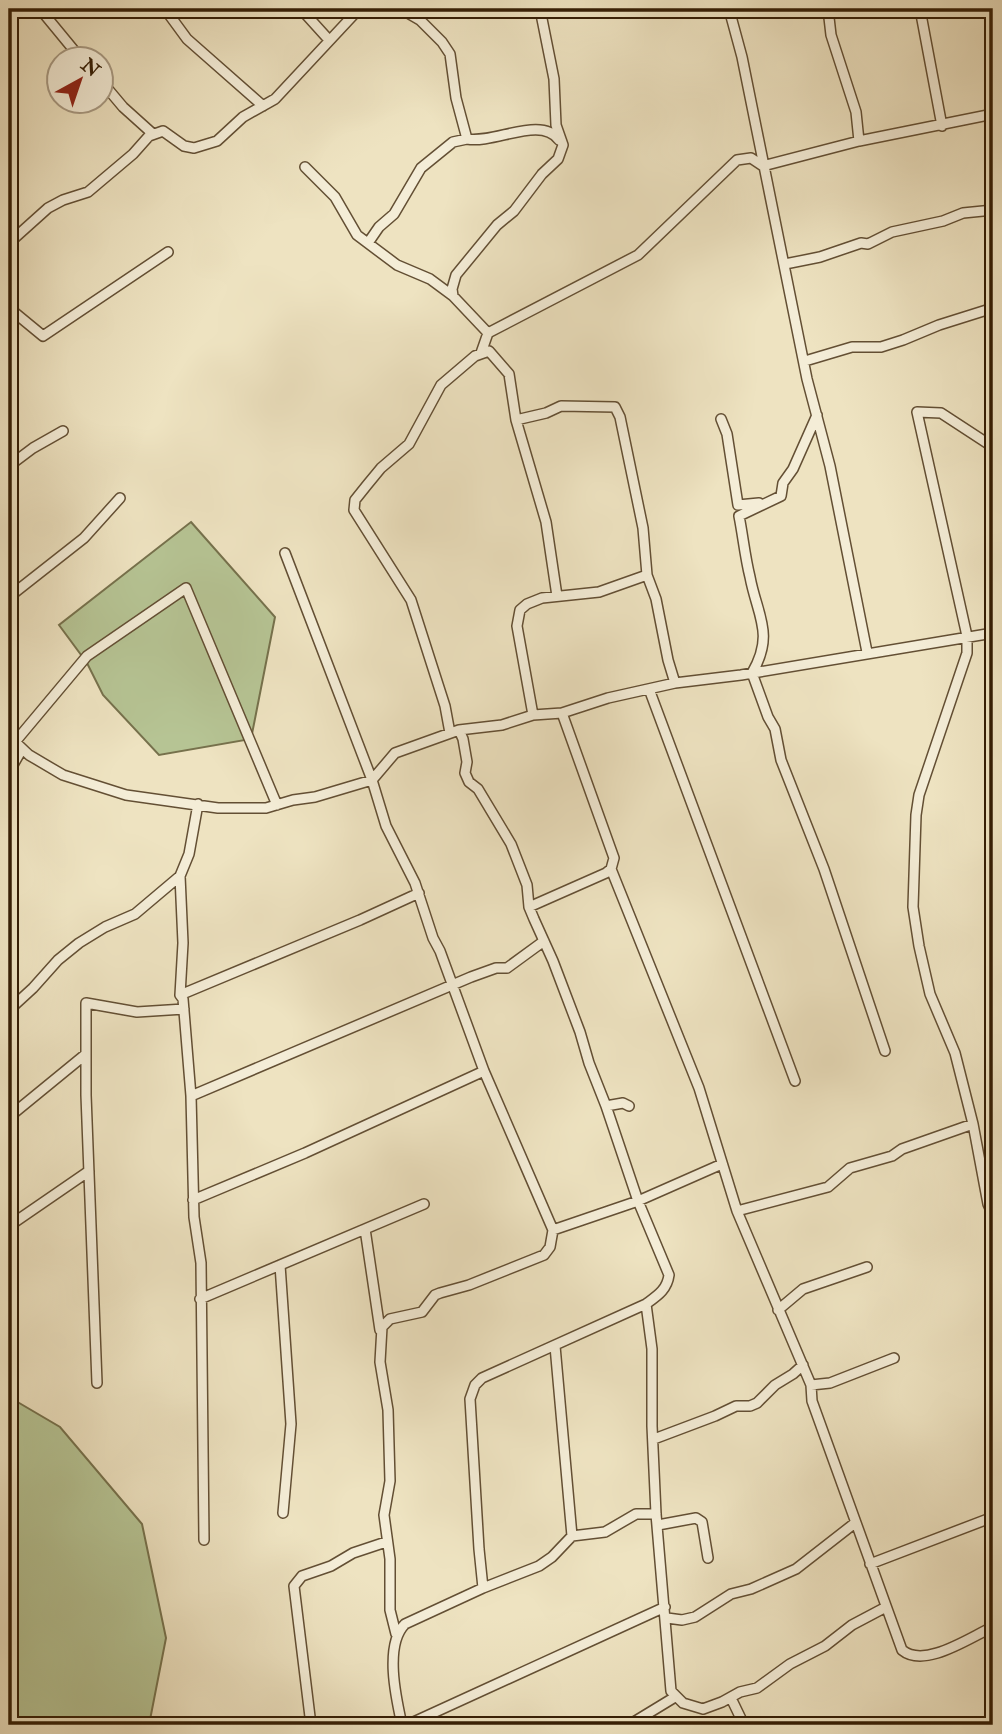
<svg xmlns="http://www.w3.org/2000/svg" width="1002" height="1734" font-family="'IM FELL Double Pica',serif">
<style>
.green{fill:#b6c494;stroke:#76714c;stroke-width:2}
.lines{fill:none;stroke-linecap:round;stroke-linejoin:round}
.minor-casing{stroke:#634f34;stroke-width:12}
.minor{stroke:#f4edd7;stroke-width:9}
</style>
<rect width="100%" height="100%" fill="#eee3c1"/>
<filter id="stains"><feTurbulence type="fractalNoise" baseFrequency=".00286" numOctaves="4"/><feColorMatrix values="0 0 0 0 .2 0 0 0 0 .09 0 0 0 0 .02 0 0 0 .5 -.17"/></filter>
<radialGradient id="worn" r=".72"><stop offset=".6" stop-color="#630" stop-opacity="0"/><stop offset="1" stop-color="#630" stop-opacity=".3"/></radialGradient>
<path class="green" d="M191,522L275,617L251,739L159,755L103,695L87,663L59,625Z
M9,1397L60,1427L142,1524L166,1638L149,1725H9Z"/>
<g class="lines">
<g class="minor-casing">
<path id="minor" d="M40,9L82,60
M165,9L187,39L263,106
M301,9L329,40
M401,9L420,20L442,42L450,54L456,98L467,139C495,144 541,115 559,140
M729,9L742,57L807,379L830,466L867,652
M828,9L831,35L856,112L859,141
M920,9L942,126
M9,15L14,9
M102,82L123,107L153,134
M305,167L335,197L357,235L397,265L430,279L453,296
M9,243L48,208L63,200L88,192L133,154L149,136L163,131L184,146L194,148L217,141L243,117L275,99L359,9
M368,243L379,227L394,214L421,168L453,142L467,139
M785,264L820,257L861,243L868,244L892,232L943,221L963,213L993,210
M9,308L43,336L168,252
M488,333L453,296L452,289L456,275L497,225L514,211L542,174L558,159L563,145L556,125L554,79L540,9
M481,353L488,333L638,255L737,160L751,158L763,166L859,141L993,114
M805,361L852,347H881L903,340L939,325L993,308
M817,415L793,469L783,483L781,496L739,516C743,536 745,557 750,577C757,615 775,634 752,673L768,717L775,729L781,760L824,869L885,1051
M721,419L727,434L738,505L759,503
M516,420L546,413L561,406L615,407L620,417L643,528L647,575L656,599L668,660L675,683
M993,447L941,413L917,412L967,636V653L919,795L916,815L913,907L919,946L930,994L955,1053L973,1124L988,1204L993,1215
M9,466L33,448L63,431
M285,553L372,780L386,826L415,883L433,938L440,951L484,1071L553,1230L550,1247L544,1255L469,1285L440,1293L435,1295L422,1312L390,1319L382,1327L380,1362L388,1410L390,1481L384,1515L390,1559V1610L396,1634
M9,597L84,538L120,498
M649,689L795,1081
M533,715L517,626L520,610L527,604L542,598L599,592L647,575
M459,730L463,739L467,762L465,773L469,782L478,789L511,844L527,885L529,907L534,919L553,961L580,1032L589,1063L606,1106L623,1103L629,1106
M450,733L445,706L411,600L354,510L355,500L367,485L381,468L409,444L441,385L475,356L489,351L509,374L516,420L546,522L557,596
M9,736L29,755L63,775L126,795L218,808H266L293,800L315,797L372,780L395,753L459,730L502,725L533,715L562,713L608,698L675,683L741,675L993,633
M15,742L87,656L186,588L277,805
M9,772L22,749
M198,804L189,854L180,876L183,943L180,995L183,999L191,1096L194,1217L201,1263L204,1540
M611,869L699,1088L737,1211L811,1385L830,1383L894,1358
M529,907L606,873L611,869L614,858L562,713
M180,995L360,920L419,893
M9,1010L33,988L58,960L79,943L105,927L135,914L180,876
M191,1096L471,977L496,968H507L544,941
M9,1117L86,1054
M193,1200L305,1153L484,1071
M737,1211L828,1187L850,1168L892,1156L902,1149L973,1124
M9,1226L89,1171
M365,1229L380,1330
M553,1230L638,1201L606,1106
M280,1265L291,1424L283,1513
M200,1299L424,1204
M646,1304L652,1349V1426L656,1514L671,1691L683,1703L703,1709L722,1702L740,1692L757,1688L790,1664L825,1646L852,1625L886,1607
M778,1310L803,1289L867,1267
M555,1346L572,1536
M97,1383L86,1095V1003L137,1012L184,1009
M811,1385L812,1401L902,1650C925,1669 970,1637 993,1627
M654,1439L715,1416L736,1406H750L757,1403L775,1385L793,1374L803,1365
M658,1525L696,1518L702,1522L708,1558
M870,1564L993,1517
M483,1588L479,1549L470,1399L475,1385L482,1378L646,1304C657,1296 667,1290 669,1275L638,1201L722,1164
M667,1618L682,1620L695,1617L731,1594L751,1589L796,1569L855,1523
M731,1698L744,1725
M311,1725L294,1586L302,1576L331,1566L353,1553L386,1542
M402,1725C396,1698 384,1645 405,1624L483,1588L539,1566L552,1557L572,1536L605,1532L636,1514H656
M407,1725L665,1607
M629,1725L675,1697"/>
</g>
<use href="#minor" class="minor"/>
</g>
<rect width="1002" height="1734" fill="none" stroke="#eee3c1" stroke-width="35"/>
<rect x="10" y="10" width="981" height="1713" fill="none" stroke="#351e05" stroke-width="3.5"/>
<rect x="18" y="18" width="967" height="1699" fill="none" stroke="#351e05" stroke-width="2"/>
<g transform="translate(80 80) rotate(40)"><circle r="33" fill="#f4edd7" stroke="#a89a83" stroke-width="2"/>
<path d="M0-5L12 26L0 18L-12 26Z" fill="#8f2418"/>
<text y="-10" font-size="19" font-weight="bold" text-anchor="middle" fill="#351e05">N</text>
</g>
<rect width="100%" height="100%" filter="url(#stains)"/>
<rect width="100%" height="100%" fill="url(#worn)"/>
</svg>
